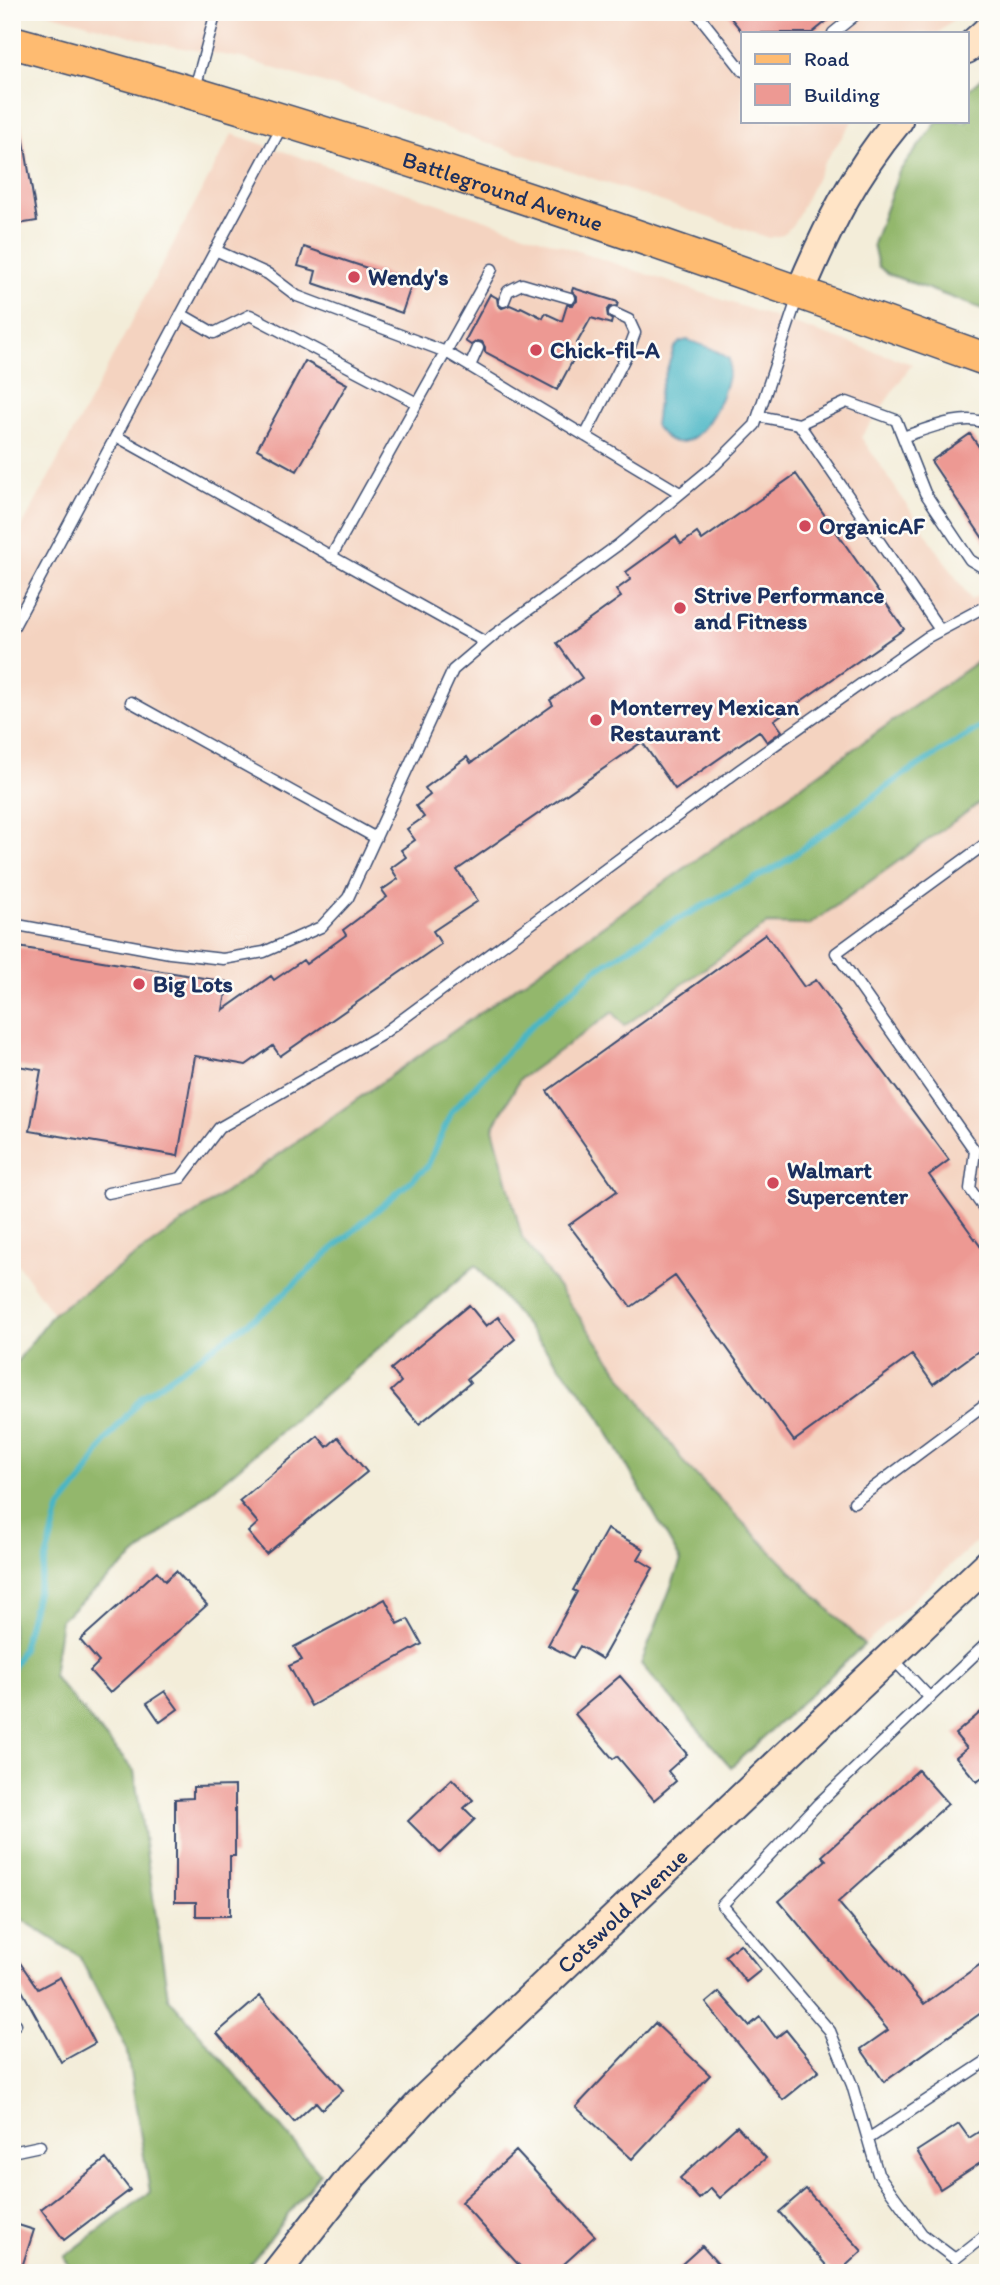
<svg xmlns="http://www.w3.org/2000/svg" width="1000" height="2285" font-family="Itim,sans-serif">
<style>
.built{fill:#f4d3c0}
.forest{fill:#93b76c;stroke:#577365;stroke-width:2}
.water{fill:#49b6c5;stroke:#327292;stroke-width:2}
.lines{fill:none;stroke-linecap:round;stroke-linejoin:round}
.stream{stroke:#49b6c5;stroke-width:6}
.building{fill:#ed9993}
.lane-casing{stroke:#3b4c70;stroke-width:13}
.secondary-casing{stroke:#3b4c70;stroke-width:32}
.primary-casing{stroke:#3b4c70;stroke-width:35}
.lane{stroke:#fff;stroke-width:10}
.secondary{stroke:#ffe4c6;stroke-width:28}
.primary{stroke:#febb71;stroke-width:32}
.poi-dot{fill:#d1495b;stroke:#fdfcf7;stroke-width:2.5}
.labels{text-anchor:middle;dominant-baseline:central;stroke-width:5;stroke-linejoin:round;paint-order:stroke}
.street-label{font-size:23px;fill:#1b2f5e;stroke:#fdfcf7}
.poi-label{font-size:23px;font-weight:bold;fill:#1b2f5e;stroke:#fdfcf7;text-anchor:start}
</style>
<rect width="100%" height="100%" fill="#fdfcf7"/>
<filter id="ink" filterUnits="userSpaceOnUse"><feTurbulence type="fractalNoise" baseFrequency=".0143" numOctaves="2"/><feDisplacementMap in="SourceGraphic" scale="14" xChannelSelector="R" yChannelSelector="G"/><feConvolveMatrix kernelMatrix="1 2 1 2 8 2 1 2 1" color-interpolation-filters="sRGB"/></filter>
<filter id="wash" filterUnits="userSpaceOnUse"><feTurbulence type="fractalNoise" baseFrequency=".00686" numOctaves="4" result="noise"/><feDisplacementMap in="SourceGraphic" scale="28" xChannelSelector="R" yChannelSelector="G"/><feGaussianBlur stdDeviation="1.57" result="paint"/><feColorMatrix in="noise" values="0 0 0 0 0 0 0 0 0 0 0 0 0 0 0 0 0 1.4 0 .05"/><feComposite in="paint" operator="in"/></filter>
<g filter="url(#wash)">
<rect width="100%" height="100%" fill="#f3edd9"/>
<path class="built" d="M45,12H962L938,33H743V121H853L824,163L793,225L782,235L769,238L459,133L368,97L241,58L160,44Z
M232,134L912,364L861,437L971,600L988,590V654L53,1314L12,1256V546Z
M988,797V1531L864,1645L685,1464L522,1237L493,1128L520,1079L613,1012L625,1026L767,924L809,925Z"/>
<path class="forest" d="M988,73V311L888,274L878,266L873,244L899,172L938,121H967V91Z
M988,654V797L809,925L767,924L624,1026L613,1012L520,1079L493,1128L522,1237L685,1464L864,1645L731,1767L641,1664L681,1561L593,1406L476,1265L61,1619L53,1676L134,1771L168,1997L320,2173L243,2273H73L64,2257L150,2192L126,2047L79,1956L12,1913V1368L53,1314Z"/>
<path class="water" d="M687,340C702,345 716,349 729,359C733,381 707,440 682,442C670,444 662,435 655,426L659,393L674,348L680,342Z"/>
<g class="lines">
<path class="stream" d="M12,1669L22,1649L59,1510L83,1479L105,1442L142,1397L266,1310L337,1245L427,1167L452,1111L535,1022L594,971L654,932L780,865L903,775L988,722"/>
</g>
<g id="blocks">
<path class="building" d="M726,12H838L812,33H743Z
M21,123L37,221L12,225V124Z
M304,247L412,283L402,313L313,283L316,271L298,266Z
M573,288L618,302L617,306L610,307L607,311L608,317L612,320L611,324L591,318L577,343L581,345L557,390L485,352V347L482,342L477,341L471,345L465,341L490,294L497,298L498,305L502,308L510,305L519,309L521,307L543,318L545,313L562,321L567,305H572L577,301V296L572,291Z
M305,361L347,384L297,471L257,449Z
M970,434L988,460V546L931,461Z
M796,474L904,629L774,720L782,731L767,742L759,731L675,789L642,742L457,870L478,901L433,931L441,944L280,1056L273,1046L246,1065L195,1056L178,1156L30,1131L41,1070L12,1065V946L228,982L223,1010L271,976L274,980L303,960L306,964L346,935L343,930L387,897L382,890L398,879L391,868L406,857L401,850L415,840L407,829L424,817L416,806L430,795L425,788L467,757L471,763L553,705L550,700L582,678L557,643L621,597L616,590L631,579L626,572L676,536L681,544L697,533L702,540Z
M766,934L804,987L816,980L949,1160L929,1175L988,1257V1344L933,1384L912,1355L794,1441L675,1276L631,1307L569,1225L617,1191L547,1091Z
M469,1305L486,1326L498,1317L515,1339L467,1379L470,1383L419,1424L391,1391L401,1382L391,1369Z
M318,1436L327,1447L338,1437L367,1472L266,1554L248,1532L258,1523L239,1501Z
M607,1529L644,1549L638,1559L653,1568L602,1659L580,1646L573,1658L548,1645L577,1592L573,1590Z
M157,1571L165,1581L176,1571L207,1605L110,1693L90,1671L99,1662L80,1640Z
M385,1599L398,1624L408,1619L422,1644L311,1706L289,1666L302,1660L294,1647Z
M620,1676L687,1754L668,1771L676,1781L654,1800L617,1756L613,1759L575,1714Z
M165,1691L178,1709L160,1722L147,1703Z
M988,1706V1773L977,1782L956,1757L967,1748L955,1734Z
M918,1770L948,1804L838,1902L924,2004L988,1959V2008L884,2082L861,2049L888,2030L779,1901L826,1860L822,1856Z
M452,1779L473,1800L464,1808L475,1819L440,1853L408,1821Z
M235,1786V1856H230V1916H196V1902H175V1799L193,1798V1787Z
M740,1944L761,1970L746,1982L725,1956Z
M12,1951L38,1989L60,1977L95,2043L61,2062L19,1985L12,1989Z
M719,1992L749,2026L760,2017L776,2038L786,2030L819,2071L783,2100L706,2003Z
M260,1996L343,2090L322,2109L316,2102L294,2122L217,2033Z
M655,2023L710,2075L632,2159L576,2107Z
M959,2124L969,2138L988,2126V2158L940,2189L917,2151Z
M737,2126L766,2158L720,2198L711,2188L699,2199L680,2178Z
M516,2151L595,2236L554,2273H526L461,2202Z
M106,2159L130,2190L64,2240L41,2209Z
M806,2189L862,2251L838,2273H833L779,2212Z
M12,2223L34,2230L20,2273H12Z
M702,2246L726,2273H672Z"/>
</g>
</g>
<g filter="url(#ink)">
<use href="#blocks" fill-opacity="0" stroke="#3b4c70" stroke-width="2"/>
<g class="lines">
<g class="lane-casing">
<path id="lane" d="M696,12L743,71
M981,12L988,21
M833,33L859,12
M195,88L216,12
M215,250L268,274L297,296L446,352L680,493
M504,301L508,291L522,284L570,298
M181,314L214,333L250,315L417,403
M470,366L478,348
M758,416L799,424L940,630
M799,424L847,402L896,420L925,493L970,560L982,567L988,565
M116,436L485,642
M585,436L627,354L635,333L629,320L614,313
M903,437C924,430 968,411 988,425
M331,557L492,269
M12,630L283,124
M131,702L376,838
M988,842L836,953L975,1151L970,1189L988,1214
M12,924L170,953L223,959L264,952L321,927L348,898L453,670L494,635L618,545L715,465L755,425L798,296
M108,1193L181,1178L219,1128L381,1035L738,771L926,638L988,605
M854,1502L988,1402
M988,1642L819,1803L722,1905L830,2031L852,2085L878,2174L922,2234L955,2259L988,2233
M893,1659L930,1698
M12,2027L16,2024
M868,2139L988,2060
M12,2152L40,2146"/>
</g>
<g class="secondary-casing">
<g id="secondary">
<path d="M967,49L988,30"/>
<path d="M800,292C827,228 853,175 898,121"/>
<path id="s1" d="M276,2273L353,2175L426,2097L988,1564"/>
</g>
</g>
<g class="primary-casing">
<g id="primary">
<path id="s2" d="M12,42C343,131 666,244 988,360"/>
</g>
</g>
<use href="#lane" class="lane"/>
<use href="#secondary" class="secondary"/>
<use href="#primary" class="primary"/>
</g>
</g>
<g class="poi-dot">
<circle cx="354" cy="277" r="7"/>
<circle cx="536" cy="350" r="7"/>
<circle cx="805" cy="526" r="7"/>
<circle cx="680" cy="608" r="7"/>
<circle cx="596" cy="720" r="7"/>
<circle cx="139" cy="984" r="7"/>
<circle cx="773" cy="1183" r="7"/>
</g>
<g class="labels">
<g class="street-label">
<text stroke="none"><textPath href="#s2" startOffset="513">Battleground Avenue</textPath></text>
<text stroke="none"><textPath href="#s1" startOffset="502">Cotswold Avenue</textPath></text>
</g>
<g class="poi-label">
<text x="368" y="277">Wendy's</text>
<text x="550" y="350">Chick-fil-A</text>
<text x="819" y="526">OrganicAF</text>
<text x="694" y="595">Strive Performance<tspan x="694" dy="26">and Fitness</tspan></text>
<text x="610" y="707">Monterrey Mexican<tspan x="610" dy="26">Restaurant</tspan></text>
<text x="153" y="984">Big Lots</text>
<text x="787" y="1170">Walmart<tspan x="787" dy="26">Supercenter</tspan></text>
</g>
</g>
<rect width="1000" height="2285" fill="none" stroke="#fdfcf7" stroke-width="42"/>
<rect x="741" y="32" width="228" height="91" fill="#fdfcf7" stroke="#a3aaba" stroke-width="2"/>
<rect x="755" y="54" width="35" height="10" fill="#febb71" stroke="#a3aaba" stroke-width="2"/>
<text x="804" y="66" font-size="21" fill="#1b2f5e">Road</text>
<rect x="755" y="84" width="35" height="21" fill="#ed9993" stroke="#a3aaba" stroke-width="2"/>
<text x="804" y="102" font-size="21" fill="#1b2f5e">Building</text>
</svg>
